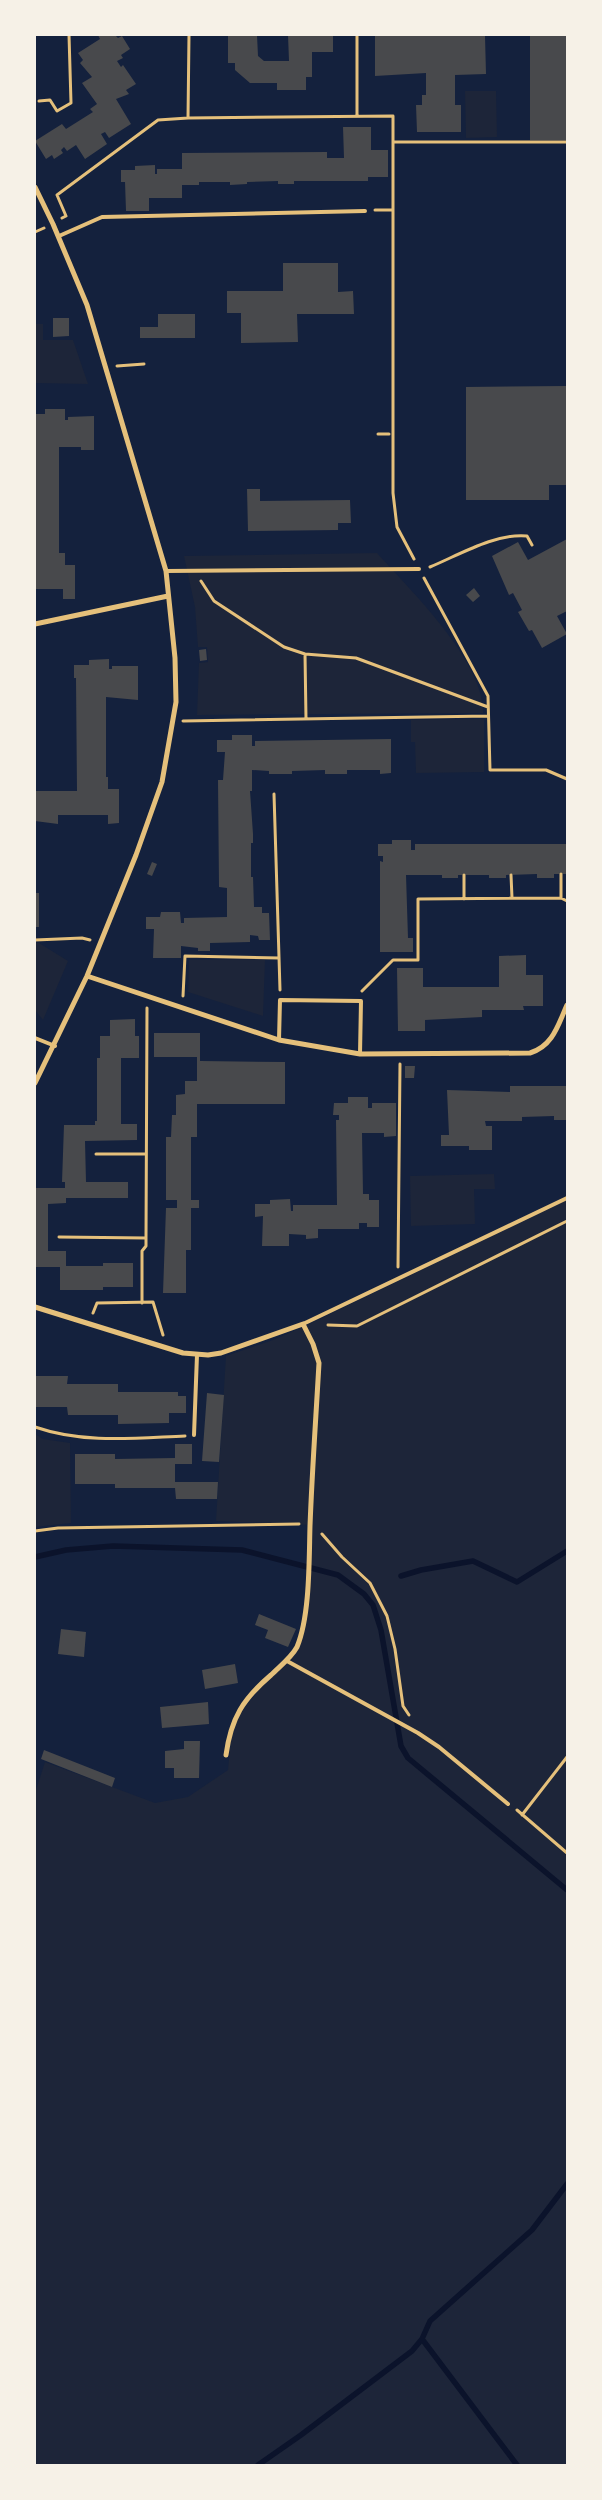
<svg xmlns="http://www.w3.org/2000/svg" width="602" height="2500" font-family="Montserrat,sans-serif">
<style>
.green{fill:#1d2539}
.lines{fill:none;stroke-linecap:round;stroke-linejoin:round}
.stream{stroke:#0b132b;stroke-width:5.5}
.building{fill:#48494c}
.path{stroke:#e5c07b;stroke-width:3}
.service{stroke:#e5c07b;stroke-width:4}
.minor{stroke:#e5c07b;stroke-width:5}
</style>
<rect width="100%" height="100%" fill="#14213d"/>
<path class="green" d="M465,91H496L497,137L466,138Z
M35,324H43V340H73L88,384L35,383Z
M377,553C410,590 485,662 483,713L197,715L199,663L208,662L207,647H198L195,607L184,556Z
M484,719V772L416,773L415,742H411V720Z
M35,943H39L68,961L43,1020L35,1010Z
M189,960H265L263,1016L188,992Z
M494,1174L495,1189H474L475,1224L411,1226L410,1176Z
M567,1200V2465H35V1793L45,1762L155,1803L188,1797L228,1770L231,1737L237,1717L262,1686L291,1660L297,1648L311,1580L313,1525L216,1521L226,1356L273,1340L305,1326Z
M35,1434L43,1439L70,1443L71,1523L35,1527Z"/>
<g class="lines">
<path class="stream" d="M35,1557L66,1550L113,1546L242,1550L338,1575L364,1594L373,1605L381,1630L401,1746L408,1758L567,1890
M401,1576L421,1570L473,1561L517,1582L567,1551
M422,2339L517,2465
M258,2465L301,2435L412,2351L422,2339L430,2321L532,2230L567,2184"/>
</g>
<path class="building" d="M98,35H115L118,38L122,36L130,49L121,55L123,58L117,61L121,67L123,65L136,84L126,90L129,94L116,99L131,124L109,138L105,132L101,134L107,144L85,159L76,145L67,151L64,147L61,150L63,153L54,159L52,155L46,159L35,141L62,124L66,129L93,112L90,109L97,104L82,83L92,77L80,63L83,60L78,53L100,39Z
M228,35H257L258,56L264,61H289L288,35H333V52H312V77H306V90H277V83H250L235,70V63H228Z
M530,35H567V140H530Z
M375,36H485L486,74L455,75V105H461V132H417L416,105H422V95H426V73L375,76Z
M343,127H371V150H388V177H368V181H294V184H278V181L247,182V184L230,185V182H199V185H182V198H149V211H126L125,182H121V170H135V166L155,165V174H157V169H182V153L327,152V158H344Z
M283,263H338V292L353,291L354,314H297L298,342L241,343V313H227V291H283Z
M158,314H195V338H140V327H158Z
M53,318H69V336L53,337Z
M567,386V485H549V500H466V387Z
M45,409H65V420H68V417L94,416V450H81V447H59V553H65V565H75V599H63V589H35V414H45Z
M247,489H260V501L350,500L351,523H338V530L248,531Z
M567,539V611L557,616L567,634L542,648L532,630L529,631L518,612L522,610L513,593L509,595L492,556L518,542L528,560Z
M474,588L480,596L473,602L466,595Z
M206,649L207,660L200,661L199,650Z
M109,659V669H112V666H138V700L106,697V777H108V789H119V823L108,824V815H58V824L35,821V791H77L76,678H74V665H89V660Z
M232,735H252V746H255V741L391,739V773L380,774V770H347V774H325V770L292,771V774H269V771L252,770V791H250L253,834V843H251V877H253L254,907H262V913H269L270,940H259L258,936L250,935V942L210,943V951H198V948L181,946V958H153L154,929H146V917H160L161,912H180L181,923H184V918L227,917V888L219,887L218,780H223L225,752H217V740H232Z
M392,840H411V850H415V844H567V874H554V878H537V874L506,875V878H489V875H458V878H442V875H406L408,938H413V952H380V861L383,862V856H378V844H392Z
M152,862L157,864L152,876L147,874Z
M35,893H39V927H35Z
M526,955V975H543V1006H523L524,1010H482V1017L425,1020V1031H398L397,968H423V987H499V956Z
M135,1019V1036H139V1058H121V1124H137V1140L85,1141L86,1182H128V1198H66V1203L48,1204V1251H66V1266H103V1263H133V1287H103V1290H60V1267H35V1188H65V1182H62L64,1125H95V1121H97V1058H100V1036H110V1020Z
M154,1033H200V1061L285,1062V1104H197V1137H191V1200H199V1208H191V1250H186V1293H163L166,1208H177V1200H166V1137H171L172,1115H176V1095L185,1094V1081H197V1057H154Z
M405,1066H415L414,1078H405Z
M510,1086H567V1120H554V1116L522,1117V1121H485L486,1126H492V1150H469V1146H441V1135H449L447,1090L510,1092Z
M348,1097H368V1108H372V1103H396V1136L384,1137V1133H362L363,1194H369V1200H379V1227H367V1223H359V1229H318V1238L306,1239V1235L289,1234V1246H262L263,1216L255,1217V1204H270V1200L290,1199L291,1211H293V1205H337L336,1120H339V1115H333L334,1103H348Z
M35,1376H68L67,1384H118V1392H178V1396H186V1413H169V1423L118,1424V1415H68L67,1407H35Z
M207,1393L224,1395L219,1462L202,1461Z
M175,1444H192V1464H175V1482H218L217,1499H176L175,1488H115V1484H75V1454H115V1459L175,1458Z
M259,1614L296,1629L288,1647L265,1638L268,1630L255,1625Z
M61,1629L86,1632L84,1657L58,1654Z
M235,1664L238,1683L205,1689L202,1670Z
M208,1702L209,1724L162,1728L160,1707Z
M184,1741H200L199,1778H174V1768H165V1751L184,1749Z
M44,1750L115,1778L112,1787L41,1759Z"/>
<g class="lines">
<path class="path" d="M357,35V116
M39,101L50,100L57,111L71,103L69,35
M188,118L393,116V493L397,527L414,559
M394,142H567
M375,210H392
M62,218L66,216L57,195L158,120L188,118L189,35
M35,232L44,228
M117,366L144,364
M378,434H389
M430,567C459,555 495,533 527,536L532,545
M424,578L488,696L490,770H546L567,779
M201,581L214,601L284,647L305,654L356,658L488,707
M305,654L306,719
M183,721L488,716
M274,794L280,990
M561,874V898
M511,875L512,898
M464,899V875
M35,940L82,938L90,940
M362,991L393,960H418V899L561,898L567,901
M183,996L185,956L279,958
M96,1154H146
M59,1237L146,1238
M398,1267L400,1064
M142,1303V1251L146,1246V1238L147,1008
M93,1313L97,1303L153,1302L163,1335
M328,1325L357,1326L567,1221
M35,1427C84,1444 135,1438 185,1436
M35,1531L58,1528L299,1524
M322,1534L342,1557L370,1583L387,1616L395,1649L403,1706L409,1715
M517,1810L567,1853
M522,1815L567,1757"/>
<path class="service" d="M59,236L102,217L365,211
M166,571L419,569
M35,1038L55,1046
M279,1040L280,1000L361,1001L360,1054
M303,1324L567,1198
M194,1435L197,1355
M287,1661L418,1733L439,1747L508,1804"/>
<path class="minor" d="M35,187L53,224L87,305L166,571L175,658L176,702L162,782L136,855L87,976L35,1083
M35,624L168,596
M87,976L279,1040L360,1054L530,1053C553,1046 558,1025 567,1005
M35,1307L183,1353L208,1355L221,1353L303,1324L313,1344L319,1363C316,1417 312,1472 310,1526C309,1560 310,1616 297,1647C291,1658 280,1666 271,1675C243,1699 231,1718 226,1755"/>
</g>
<rect width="602" height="2500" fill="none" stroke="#f6f1e7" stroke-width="72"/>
</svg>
